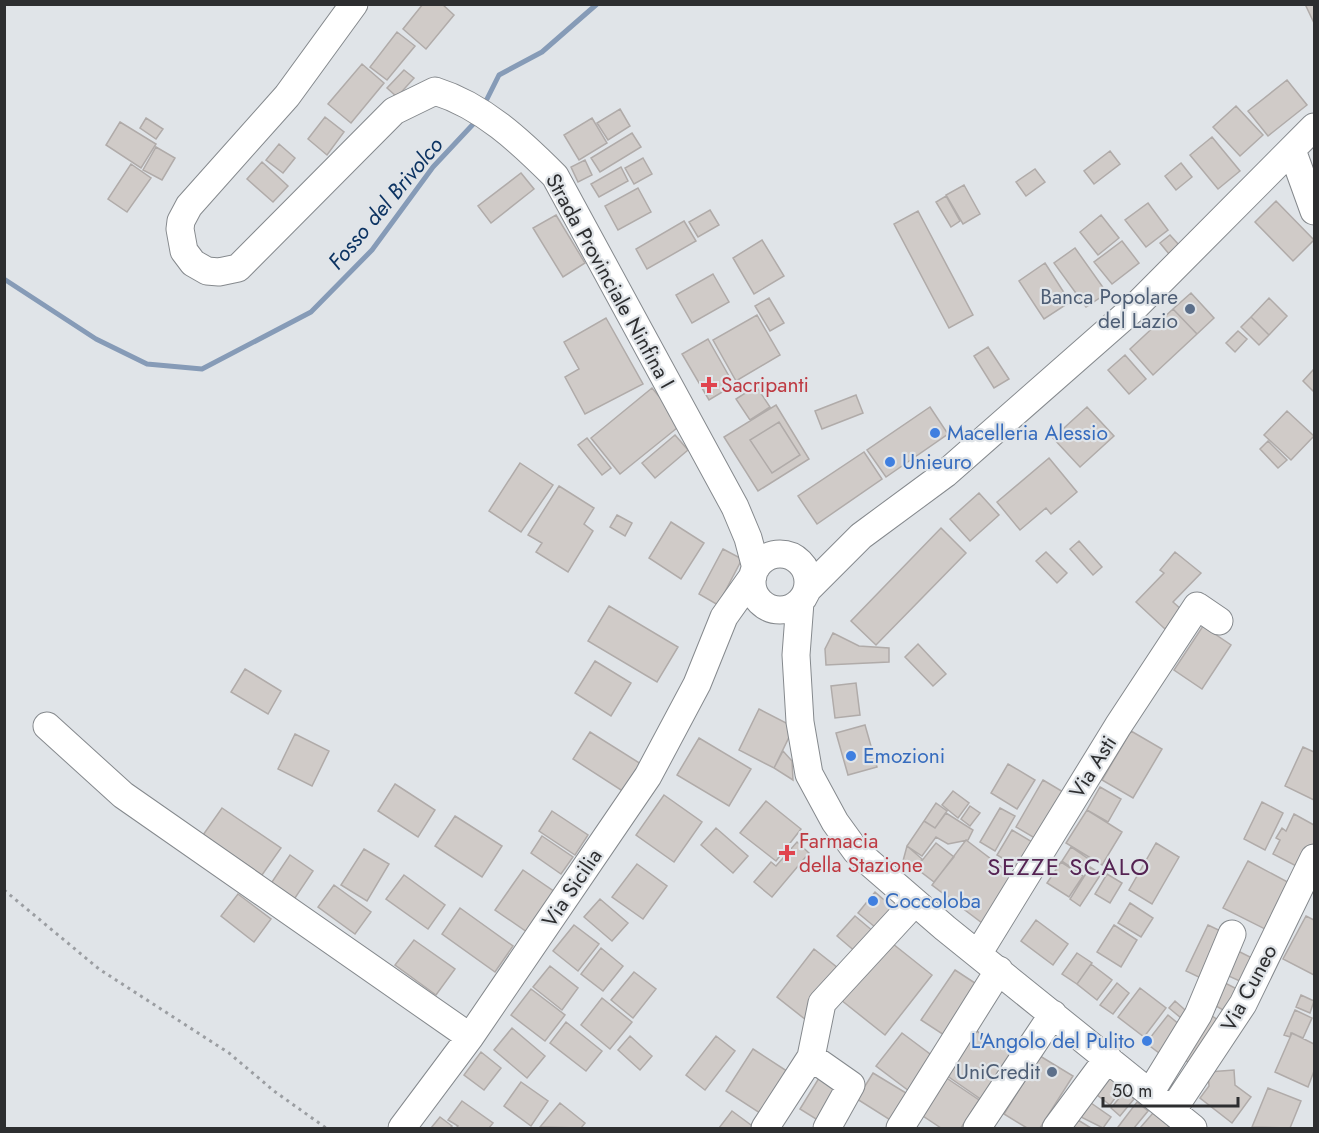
<svg xmlns="http://www.w3.org/2000/svg" width="1319" height="1133" font-family="Jost,sans-serif">
<style>
.lines{fill:none;stroke-linecap:round;stroke-linejoin:round}
.stream{stroke:#869bb7;stroke-width:5}
.building{fill:#d0cbc8;stroke:#b0aba9;stroke-width:1.5}
.minor-casing{stroke:#85898d;stroke-width:29}
.path{stroke:#9b9ea2;stroke-width:3;stroke-dasharray:3 4.5;stroke-linecap:butt}
.minor{stroke:#fff;stroke-width:27}
.service-dot{fill:#5c6f8a;stroke:#e0e4e8;stroke-width:2}
.health-dot{fill:#e0444e;stroke:#e0e4e8;stroke-width:2}
.shop-dot{fill:#3f7fe0;stroke:#e0e4e8;stroke-width:2}
.labels{text-anchor:middle;dominant-baseline:central;stroke-width:4.5;stroke-linejoin:round;paint-order:stroke}
.street-label{font-size:21px;fill:#2d2e30;stroke:#e0e4e8}
.service-label{font-size:21px;fill:#4e5e75;stroke:#e0e4e8;text-anchor:end}
.health-label{font-size:21px;fill:#be3a42;stroke:#e0e4e8;text-anchor:start}
.shop-label{font-size:21px;fill:#366cbe;stroke:#e0e4e8;text-anchor:start}
.water-label{font-size:22px;font-style:italic;fill:#0c3362;stroke:#e0e4e8}
.quarter-label{font-size:24px;letter-spacing:1.5px;fill:#552353;stroke:#e0e4e8}
</style>
<rect width="100%" height="100%" fill="#e0e4e8"/>
<g class="lines">
<path class="stream" d="M483,107L499,75L542,52L597,4
M4,279L96,339L147,364L202,369L311,312L372,250L433,167L477,120"/>
</g>
<path class="building" d="M423,4H442L454,15L426,49L403,29Z
M1305,4H1314V23Z
M397,32L415,46L387,80L370,67Z
M362,64L384,83L351,123L328,104Z
M404,70L414,78L397,97L387,88Z
M1287,80L1307,105L1268,136L1248,111Z
M1236,106L1263,135L1240,156L1213,127Z
M620,109L630,126L608,140L597,123Z
M325,117L344,132L327,155L308,139Z
M146,118L163,129L156,139L140,128Z
M592,118L607,143L579,160L564,135Z
M120,122L156,144L141,168L106,145Z
M632,133L641,147L600,172L591,158Z
M1212,137L1240,171L1218,189L1190,155Z
M279,144L295,158L283,173L266,160Z
M156,147L175,158L162,180L143,170Z
M1110,151L1120,164L1094,184L1084,171Z
M643,158L652,174L634,184L625,168Z
M585,160L592,175L578,182L571,167Z
M262,162L288,186L273,202L247,179Z
M1181,163L1192,177L1176,190L1165,176Z
M131,164L151,178L127,212L108,199Z
M621,167L628,181L599,197L591,184Z
M1035,169L1045,182L1026,196L1016,182Z
M521,173L534,189L491,223L478,206Z
M964,185L980,214L963,224L946,195Z
M638,188L651,212L618,230L605,206Z
M946,196L960,221L951,227L936,202Z
M1276,201L1314,240L1293,261L1255,222Z
M1148,203L1168,230L1146,247L1125,220Z
M710,210L719,225L698,237L689,222Z
M918,211L973,315L949,328L894,224Z
M556,215L585,263L563,277L533,228Z
M1101,215L1119,238L1098,255L1080,232Z
M684,221L696,241L647,269L636,249Z
M1170,235L1179,245L1169,254L1160,243Z
M762,240L784,276L754,294L733,258Z
M1122,241L1139,263L1112,284L1094,262Z
M1075,248L1107,293L1086,307L1054,263Z
M1045,263L1070,302L1044,319L1019,281Z
M713,274L729,302L692,323L676,295Z
M1191,293L1214,318L1197,334L1173,309Z
M769,298L784,323L770,331L755,306Z
M1269,298L1287,316L1269,335L1251,317Z
M1173,309L1197,334L1153,375L1130,349Z
M757,315L780,355L736,381L713,340Z
M1251,317L1269,335L1259,345L1241,327Z
M606,318L643,384L585,414L565,377L579,369L564,342Z
M1238,331L1247,339L1235,352L1226,343Z
M708,339L734,385L709,400L682,354Z
M988,347L1009,379L994,388L974,356Z
M1125,355L1146,379L1129,394L1108,370Z
M1314,369V392L1303,381Z
M756,386L770,407L750,420L736,399Z
M652,388L682,424L620,474L591,438Z
M856,395L863,413L822,429L815,411Z
M776,405L809,459L758,491L724,437Z
M930,407L948,434L886,477L867,450Z
M1087,407L1114,436L1080,467L1053,438Z
M1287,411L1314,436L1291,460L1264,435Z
M779,422L800,455L772,473L750,440Z
M675,435L688,450L655,478L642,463Z
M587,438L611,468L602,475L578,445Z
M1268,441L1287,460L1278,468L1260,449Z
M864,452L882,479L817,524L798,496Z
M1049,458L1077,492L1051,514L1046,508L1020,530L997,502Z
M520,463L553,485L521,532L489,511Z
M559,486L594,508L584,524L593,531L568,572L536,552L542,543L528,535Z
M979,493L999,515L970,541L950,519Z
M617,515L632,523L625,536L610,527Z
M671,522L704,543L681,579L649,558Z
M941,528L966,553L876,645L851,621Z
M1079,541L1102,567L1093,575L1070,549Z
M723,549L742,559L718,605L699,594Z
M1046,552L1067,573L1057,583L1036,561Z
M1175,552L1201,573L1173,602L1182,610L1165,629L1136,602L1164,573L1160,570Z
M609,606L678,647L657,682L588,641Z
M1203,626L1231,645L1202,689L1174,670Z
M833,633L859,646L889,648V662L826,665L825,649Z
M918,644L946,674L933,686L905,657Z
M595,661L631,683L611,716L575,693Z
M245,669L281,691L268,714L231,692Z
M856,683L860,715L835,718L831,686Z
M759,709L794,727L774,768L739,750Z
M865,725L877,767L848,775L836,733Z
M1131,731L1162,749L1133,798L1102,780Z
M590,732L641,764L624,792L573,759Z
M295,734L329,751L312,786L278,769Z
M699,738L751,769L729,806L677,775Z
M1303,747L1314,752V800L1285,786Z
M783,751L792,761L793,780L774,768Z
M1008,764L1035,780L1017,809L991,793Z
M1043,780L1070,796L1043,843L1016,827Z
M395,784L435,810L418,837L378,811Z
M1100,787L1121,799L1108,822L1087,810Z
M953,791L969,803L958,818L942,805Z
M664,795L702,822L674,862L636,835Z
M766,801L801,829L776,861L740,833Z
M1262,802L1283,813L1265,850L1244,839Z
M936,803L947,811L935,828L924,821Z
M970,806L980,813L970,826L961,819Z
M222,808L281,848L262,875L203,835Z
M1000,808L1015,816L995,851L980,842Z
M1087,810L1122,832L1102,865L1066,843Z
M552,811L588,835L575,855L539,831Z
M946,813L973,830L968,840L948,844L936,837L922,856L907,846L924,821L935,828Z
M1294,814L1314,825V845L1302,869L1273,854L1280,840L1276,838L1282,828L1286,831Z
M455,816L502,846L482,877L435,846Z
M716,828L748,856L733,873L701,845Z
M1012,830L1039,846L1024,871L997,855Z
M542,836L573,857L561,874L531,853Z
M966,840L1020,881L986,926L932,885Z
M797,842L809,853L772,897L754,882L771,862L776,866Z
M936,843L954,857L934,882L916,868Z
M1156,843L1179,857L1152,904L1129,890Z
M907,846L922,859L915,869L903,861Z
M1071,847L1090,860L1081,874L1062,861Z
M364,849L389,864L367,901L341,885Z
M290,855L313,871L293,901L270,885Z
M1248,861L1297,887L1273,933L1223,908Z
M1061,862L1083,876L1069,897L1047,883Z
M637,864L667,886L643,919L612,897Z
M1090,867L1101,874L1080,906L1070,899Z
M523,870L555,892L527,932L495,910Z
M1107,874L1122,883L1110,903L1095,894Z
M404,875L445,905L428,929L386,899Z
M334,885L371,912L355,934L318,907Z
M875,892L898,912L881,932L858,913Z
M238,894L271,919L254,942L221,916Z
M600,899L628,923L612,941L584,917Z
M1130,903L1153,918L1141,937L1118,923Z
M460,908L513,946L495,972L442,934Z
M855,916L874,932L857,953L837,936Z
M1306,916L1314,920V975L1283,959Z
M1036,920L1068,944L1053,965L1021,941Z
M574,925L599,944L578,971L553,951Z
M1114,925L1137,940L1121,967L1097,952Z
M1208,925L1227,934L1205,980L1186,971Z
M414,940L455,969L436,995L395,965Z
M888,940L932,975L885,1035L841,1000Z
M601,948L623,966L603,991L581,974Z
M814,949L843,972L806,1020L777,997Z
M1236,950L1262,963L1251,986L1224,974Z
M1077,953L1092,963L1077,984L1062,974Z
M1091,964L1112,980L1097,1000L1077,984Z
M550,966L578,988L562,1010L533,987Z
M955,970L978,985L944,1035L921,1020Z
M634,972L656,989L633,1018L611,1000Z
M1117,983L1129,993L1113,1014L1100,1005Z
M1225,983L1245,993L1234,1016L1214,1005Z
M1140,988L1166,1008L1144,1037L1118,1017Z
M531,989L565,1015L545,1041L511,1015Z
M1301,995L1314,1001L1310,1013L1296,1007Z
M602,998L632,1022L610,1049L581,1025Z
M1175,1001L1193,1017L1187,1023L1169,1008Z
M1295,1010L1312,1018L1303,1038L1291,1033L1290,1037L1284,1035Z
M1209,1014L1224,1024L1197,1068L1182,1058Z
M1168,1015L1180,1025L1159,1053L1146,1043Z
M566,1022L602,1051L586,1071L550,1043Z
M512,1028L545,1056L527,1078L494,1050Z
M975,1030L1012,1054L982,1100L946,1075Z
M902,1033L938,1060L913,1094L876,1066Z
M1292,1033L1314,1044V1071L1308,1087L1275,1072Z
M630,1036L652,1056L640,1070L618,1050Z
M716,1036L735,1051L705,1090L686,1075Z
M753,1049L793,1075L766,1117L726,1091Z
M481,1052L501,1068L484,1090L464,1075Z
M1040,1056L1073,1076L1040,1128H1027L1004,1114Z
M1234,1070L1235,1085L1251,1097L1232,1123L1200,1098L1209,1086L1208,1072Z
M873,1073L911,1096L895,1123L857,1099Z
M1106,1073L1124,1086L1110,1105L1092,1091Z
M945,1077L979,1100L961,1128H941L920,1114Z
M819,1078L843,1092L824,1124L800,1109Z
M521,1082L548,1101L531,1126L504,1106Z
M1268,1088L1301,1101L1290,1128L1252,1127Z
M1125,1091L1134,1099L1120,1116L1111,1108Z
M462,1101L493,1123L489,1128H456L458,1126L448,1120Z
M1137,1102L1148,1111L1134,1128H1120L1118,1127Z
M560,1103L585,1123L581,1128L540,1127Z
M1091,1103L1111,1117L1103,1128L1081,1117Z
M732,1111L755,1128H719Z
M1153,1113L1169,1126L1167,1128H1140Z
M440,1117L452,1126L450,1128H431Z
M1078,1120L1091,1128H1072Z"/>
<g class="lines">
<g class="minor-casing">
<path id="minor" d="M354,4L287,96L189,206L181,221L180,229L184,251L193,263L207,271L219,272L238,268L394,111L435,91C483,106 520,141 555,176L735,507L748,538L756,568
M1292,150L1314,211
M752 582a28 28 0 1 1 56 0a28 28 0 1 1-56 0Z
M807,590L861,536L945,474L1135,307L1314,127
M800,602L796,655L800,722L809,774L835,822L856,851L945,928L1193,1128
M47,726L123,795L470,1037
M978,954L1118,726L1197,606L1219,621
M1150,1093L1198,1015L1232,934
M1172,1111L1243,1004L1314,858
M402,1128L470,1037L648,776L697,684L724,617L753,576
M765,1128L811,1057
M827,1128L851,1085L811,1057L822,1003L915,902
M900,1128L999,970
M977,1128L1053,1014
M1056,1128L1108,1058"/>
</g>
<path class="path" d="M4,890L99,969L229,1053L274,1091L326,1128"/>
<use href="#minor" class="minor"/>
</g>
<g class="service-dot">
<circle cx="1190" cy="309" r="6"/>
<circle cx="1052" cy="1072" r="6"/>
</g>
<g class="health-dot">
<path d="M706 376h6v6h6v6h-6v6h-6v-6h-6v-6h6z"/>
<path d="M784 844h6v6h6v6h-6v6h-6v-6h-6v-6h6z"/>
</g>
<g class="shop-dot">
<circle cx="935" cy="433" r="6"/>
<circle cx="890" cy="462" r="6"/>
<circle cx="851" cy="756" r="6"/>
<circle cx="873" cy="901" r="6"/>
<circle cx="1147" cy="1041" r="6"/>
</g>
<g class="labels">
<g class="street-label">
<text transform="translate(610 281) rotate(61)">Strada Provinciale Ninfina I</text>
<text transform="translate(1093 767) rotate(-58)">Via Asti</text>
<text transform="translate(572 888) rotate(-56)">Via Sicilia</text>
<text transform="translate(1249 988) rotate(-62)">Via Cuneo</text>
</g>
<g class="service-label">
<text x="1178" y="297">Banca Popolare<tspan x="1178" dy="24">del Lazio</tspan></text>
<text x="1040" y="1072">UniCredit</text>
</g>
<g class="health-label">
<text x="721" y="385">Sacripanti</text>
<text x="799" y="841">Farmacia<tspan x="799" dy="24">della Stazione</tspan></text>
</g>
<g class="shop-label">
<text x="947" y="433">Macelleria Alessio</text>
<text x="902" y="462">Unieuro</text>
<text x="863" y="756">Emozioni</text>
<text x="885" y="901">Coccoloba</text>
<text x="1135" y="1041" text-anchor="end">L'Angolo del Pulito</text>
</g>
<g class="water-label">
<text transform="translate(385 203) rotate(-50)">Fosso del Brivolco</text>
</g>
<g class="quarter-label">
<text x="1069" y="866">SEZZE SCALO</text>
</g>
</g>
<rect width="1319" height="1133" fill="none" stroke="#2d2e30" stroke-width="12"/>
<path d="M1103 1097v9h135v-9" fill="none" stroke="#2d2e30" stroke-width="3"/>
<text x="1112" y="1097" font-size="18" fill="#2d2e30" stroke="#e0e4e8" stroke-width="4.5" paint-order="stroke">50 m</text>
</svg>
